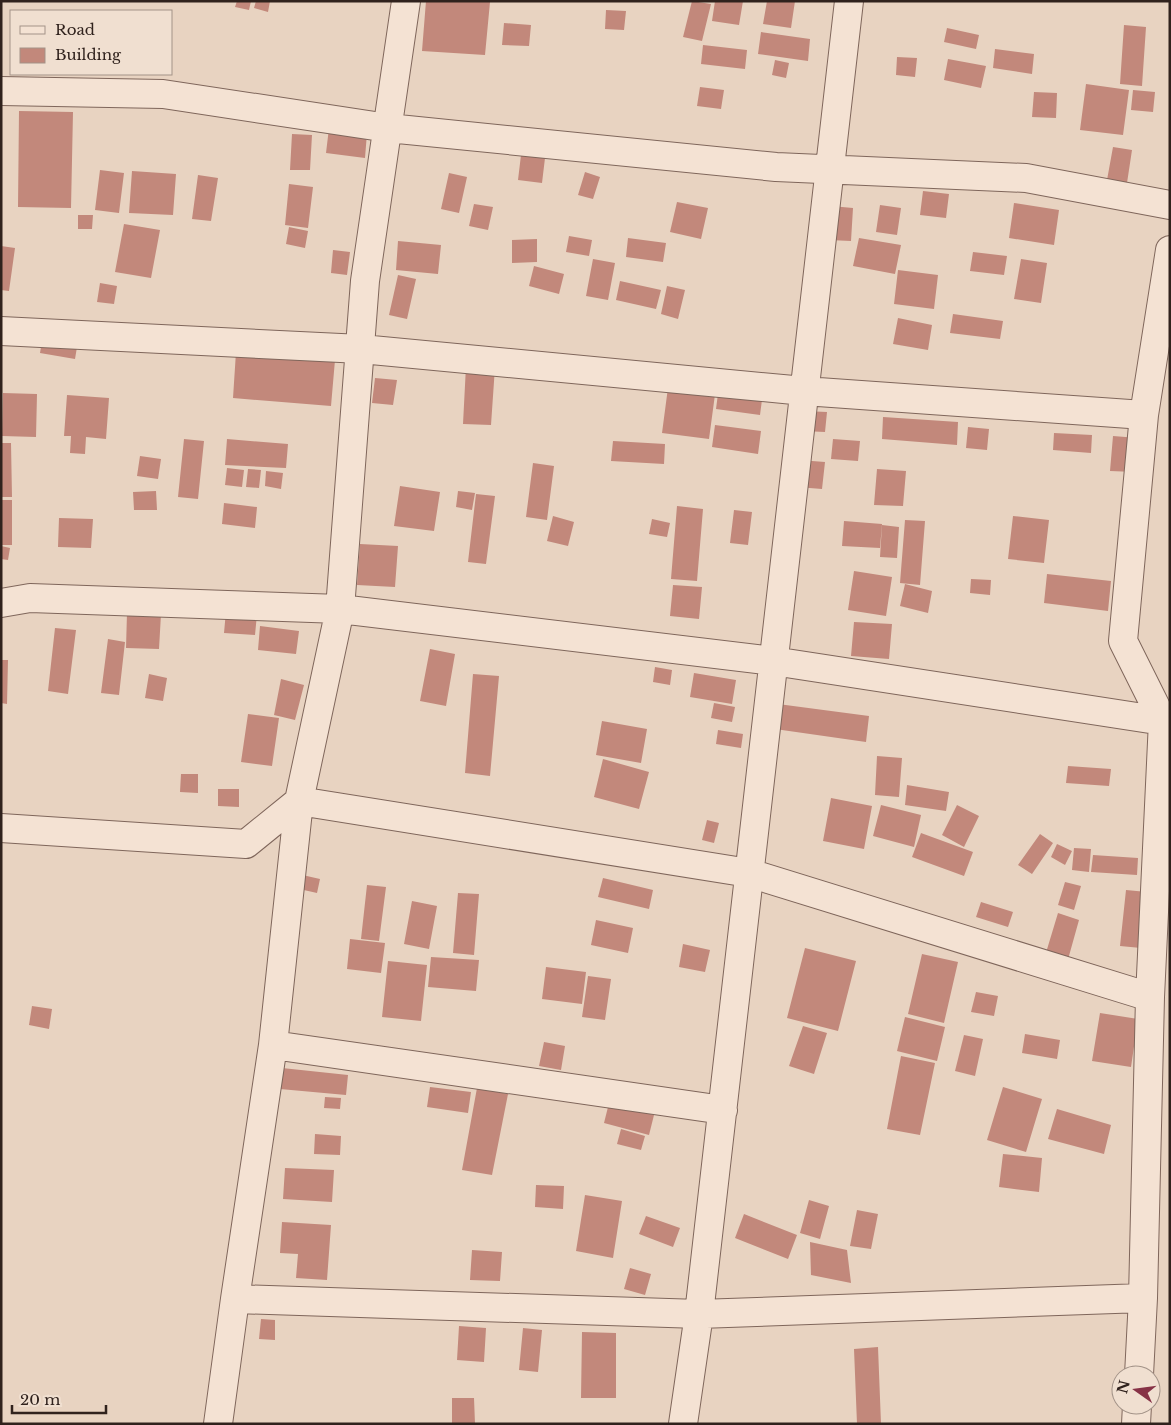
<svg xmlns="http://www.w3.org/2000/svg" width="1171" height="1425" font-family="'Libre Baskerville',serif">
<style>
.building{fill:#c2887b}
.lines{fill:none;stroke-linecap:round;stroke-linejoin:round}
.street-casing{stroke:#7f665b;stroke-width:30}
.street{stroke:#f4e2d3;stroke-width:28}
</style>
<rect width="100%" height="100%" fill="#e8d3c1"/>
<path class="building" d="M237,1H251L249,10L235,7Z
M256,1H270L268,12L254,8Z
M426,1L490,2L485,55L422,51Z
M692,1L711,4L702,41L683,37Z
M715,1H743L739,25L712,21Z
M767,1H795L791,28L763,24Z
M606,10L626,11L624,30L605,29Z
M504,23L531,25L529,46L502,45Z
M1124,25L1146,27L1142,86L1120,84Z
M947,28L979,35L976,49L944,42Z
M761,32L810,39L808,61L758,54Z
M703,45L747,50L745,69L701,64Z
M995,49L1034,54L1032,74L993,68Z
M897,57L917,58L915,77L896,75Z
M948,59L986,66L981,88L944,80Z
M775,60L789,63L786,78L772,75Z
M1086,84L1129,90L1123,135L1080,130Z
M700,87L724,90L721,109L697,106Z
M1133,90L1155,92L1153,112L1131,110Z
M1034,92L1057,93L1056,118L1032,117Z
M19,111L73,112L71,208L18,207Z
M329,128L367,133L365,158L326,153Z
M292,134L312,135L310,170H290Z
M1113,147L1132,150L1127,183L1107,180Z
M521,155L545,158L542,183L518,180Z
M100,170L124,173L119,213L95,210Z
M132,171L176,174L173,215L129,213Z
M585,172L600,177L593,199L578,195Z
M449,173L467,177L459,213L441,209Z
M198,175L218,178L211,221L192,219Z
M289,184L313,187L308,228L285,225Z
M923,191L949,194L946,218L920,215Z
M677,202L708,208L701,239L670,232Z
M1014,203L1059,210L1054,245L1009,238Z
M474,204L493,207L488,230L469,226Z
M880,205L901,208L897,235L876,232Z
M831,206L853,208L851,241L829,240Z
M78,215H93L92,229H78Z
M124,224L160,230L151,278L115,272Z
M289,227L308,231L305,248L286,244Z
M569,236L592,240L589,256L566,252Z
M628,238L666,243L663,262L626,257Z
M859,238L901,245L895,274L853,266Z
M537,239V262L512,263V240Z
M398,241L441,245L438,274L396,270Z
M1,246L15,248L9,291L1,290Z
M333,250L350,252L347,275L331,273Z
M973,252L1007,256L1004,275L970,271Z
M593,259L615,263L608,300L586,296Z
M1021,259L1047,263L1041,303L1014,299Z
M534,266L564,274L559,294L529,286Z
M898,270L938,275L934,309L894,304Z
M398,275L416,279L407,319L389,315Z
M620,281L661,290L656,309L616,300Z
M100,283L117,286L114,304L97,302Z
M667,286L685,290L678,319L661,314Z
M953,314L1003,321L1000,339L950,333Z
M898,318L932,325L928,350L893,344Z
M43,335L78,341L75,359L40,353Z
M236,352L335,360L331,406L233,398Z
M466,366L495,367L491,425L463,424Z
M375,378L397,380L393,405L372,403Z
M669,380L716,387L709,439L662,433Z
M719,386L763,392L760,415L716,409Z
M3,393L37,394L36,437L2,436Z
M67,395L109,398L106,439L86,437L85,454L70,453L71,436H64Z
M804,411L827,412L825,432L803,431Z
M883,417L958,422L957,445L882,439Z
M715,425L761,431L758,454L712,447Z
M968,427L989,429L987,450L966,448Z
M1054,433L1092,435L1091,453L1053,450Z
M1113,436L1138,438L1135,472L1110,471Z
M184,439L204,441L198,499L178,497Z
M227,439L288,444L286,468L225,465Z
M833,439L860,441L858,461L831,459Z
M613,441L665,444L664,464L611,461Z
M1,443H11L12,497H1Z
M140,456L161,459L158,479L137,476Z
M799,460L825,462L822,489L797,487Z
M533,463L554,466L547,520L526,517Z
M227,468L244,470L242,487L225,485Z
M248,469L261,470L259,488L246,487Z
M877,469L906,471L903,506L874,505Z
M266,471L283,473L281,489L265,486Z
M400,486L440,492L434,531L394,526Z
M156,491L157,510H134L133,492Z
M458,491L475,493L472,510L456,507Z
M476,494L495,496L486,564L468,562Z
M1,500H12V545H1Z
M224,503L257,507L255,528L222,524Z
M677,506L703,509L697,581L671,579Z
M734,510L752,512L748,545L730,543Z
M553,516L574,522L568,546L547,541Z
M1013,516L1049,520L1044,563L1008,559Z
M59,518L93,519L91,548L58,547Z
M652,519L670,523L667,537L649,534Z
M905,520L925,521L920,585L900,583Z
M844,521L882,524L880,548L842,546Z
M882,525L899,527L897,558L880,557Z
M360,544L398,546L395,587L357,585Z
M1,546L10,548L8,560L1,559Z
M854,571L892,577L886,616L848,610Z
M1047,574L1111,581L1108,611L1044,603Z
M971,579L991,580L990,595L970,593Z
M905,584L932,591L928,613L900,606Z
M673,585L702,587L699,619L670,616Z
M226,611L257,614L255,635L224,633Z
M127,613L161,614L159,649L126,648Z
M854,622L892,624L889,659L851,656Z
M260,626L299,631L296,654L258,650Z
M55,628L76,630L68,694L48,691Z
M108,639L125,642L119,695L101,693Z
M430,649L455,654L446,706L420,701Z
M1,660H8L7,704L1,703Z
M655,667L672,670L670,685L653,682Z
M694,673L736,680L732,704L690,697Z
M149,674L167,678L163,701L145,698Z
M473,674L499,676L490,776L465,773Z
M281,679L304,685L295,720L274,715Z
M714,703L735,707L732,722L711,718Z
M778,704L869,716L866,742L775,729Z
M248,714L279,718L272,766L241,762Z
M602,721L647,729L641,763L596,755Z
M718,730L743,734L741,748L716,744Z
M877,756L902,758L899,797L875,795Z
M603,759L649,772L639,809L594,797Z
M1068,766L1111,769L1109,786L1066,783Z
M181,774H198V793L180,792Z
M907,785L949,792L946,811L905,805Z
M218,789H239V807L218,806Z
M831,798L872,806L864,849L823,841Z
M881,805L921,815L914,847L873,836Z
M957,805L979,816L964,847L942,835Z
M707,820L719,823L714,843L702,840Z
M921,833L973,852L964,876L912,857Z
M1040,834L1053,843L1032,874L1018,865Z
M1057,844L1072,851L1065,865L1051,857Z
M1074,848L1091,849L1089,872L1072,870Z
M1093,855L1138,858L1137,875L1091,872Z
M298,874L320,879L317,893L295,888Z
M603,878L653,890L649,909L598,897Z
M1065,882L1081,886L1074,910L1058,905Z
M367,885L386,887L379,941L361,939Z
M1126,890L1147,892L1141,948L1120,946Z
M458,893L479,894L474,955L453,953Z
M412,901L437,906L429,949L404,944Z
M981,902L1013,912L1008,927L976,917Z
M1058,913L1079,920L1067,963L1045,956Z
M596,920L633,928L628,953L591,945Z
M350,939L385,943L381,973L347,969Z
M683,944L710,950L705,972L679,967Z
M805,948L856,961L838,1031L787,1018Z
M922,954L958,962L944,1023L908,1014Z
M431,957L479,960L476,991L428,987Z
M388,961L427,965L421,1021L382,1017Z
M546,967L586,972L582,1004L542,999Z
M588,976L611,979L605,1020L582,1017Z
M976,992L998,996L994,1016L971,1012Z
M32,1006L52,1009L49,1029L29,1025Z
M1100,1013L1138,1019L1131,1067L1092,1061Z
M905,1017L945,1027L937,1061L897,1051Z
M803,1026L827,1033L814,1074L789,1066Z
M1025,1034L1060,1040L1057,1059L1022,1053Z
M964,1035L983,1039L975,1076L955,1071Z
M544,1042L565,1046L561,1070L539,1066Z
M901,1056L935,1063L920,1135L887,1129Z
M282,1068L348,1075L346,1095L280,1089Z
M430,1087L471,1092L468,1113L427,1107Z
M1003,1087L1042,1099L1026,1152L987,1140Z
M477,1088L508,1094L492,1175L462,1170Z
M325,1097L341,1098L340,1109L324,1108Z
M609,1103L654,1115L649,1135L604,1123Z
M1057,1109L1111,1125L1104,1154L1048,1139Z
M621,1129L645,1136L641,1150L617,1144Z
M315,1134L341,1136L340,1155L314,1154Z
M1003,1154L1042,1158L1039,1192L999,1187Z
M285,1168L334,1170L332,1202L283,1199Z
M536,1185L564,1186L563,1209L535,1207Z
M585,1195L622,1201L613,1258L576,1251Z
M809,1200L829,1206L820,1239L800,1233Z
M857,1210L878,1214L871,1249L850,1246Z
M744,1214L797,1235L788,1259L735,1238Z
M646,1216L680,1228L673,1247L639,1234Z
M282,1222L331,1225L327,1280L296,1278L298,1254L280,1253Z
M810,1242L847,1250L851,1283L811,1275Z
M472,1250L502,1252L500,1281L470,1280Z
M630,1268L651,1274L645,1295L624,1289Z
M261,1319L275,1320V1340L259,1339Z
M459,1326L486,1328L484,1362L457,1360Z
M523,1328L542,1330L538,1372L519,1370Z
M582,1332L616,1333V1398H581Z
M878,1347L881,1424H857L854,1349Z
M452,1398H474L475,1424H452Z"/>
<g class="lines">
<g class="street-casing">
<path id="street" d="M1,91L163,94L388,128L776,167L1026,178L1170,205
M1,331L361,349L804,391L1144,415
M1,603L30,598L340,609L773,661L1163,721
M1,828L246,844L299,801L749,873L1150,997
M273,1045L723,1110
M235,1299L699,1314L1143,1298
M1139,1375L1143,1298L1150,997L1163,721L1123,641L1144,415L1170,250
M218,1424L235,1299L273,1045L299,801L340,609L365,281L406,1
M683,1424L699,1314L849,1
M1136,1424L1137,1405"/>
</g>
<use href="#street" class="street"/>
</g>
<rect width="1171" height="1425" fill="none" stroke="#30221d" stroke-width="5"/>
<rect x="10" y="10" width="162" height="65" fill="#f0dfd0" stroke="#a39388"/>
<rect x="20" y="26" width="25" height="8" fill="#f4e2d3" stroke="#a39388"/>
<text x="55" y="35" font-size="15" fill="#30221d">Road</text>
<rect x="20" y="48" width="25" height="15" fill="#c2887b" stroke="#a39388"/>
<text x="55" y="60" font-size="15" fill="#30221d">Building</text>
<g transform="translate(1136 1390) rotate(284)"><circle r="24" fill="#f0dfd0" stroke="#a39388"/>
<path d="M0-4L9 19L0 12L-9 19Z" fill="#873246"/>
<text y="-8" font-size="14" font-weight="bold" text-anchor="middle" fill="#30221d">N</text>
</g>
<path d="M12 1405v8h94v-8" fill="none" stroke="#30221d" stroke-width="2.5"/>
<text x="20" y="1405" font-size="15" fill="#30221d" stroke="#f0dfd0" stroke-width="4" paint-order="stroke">20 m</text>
</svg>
